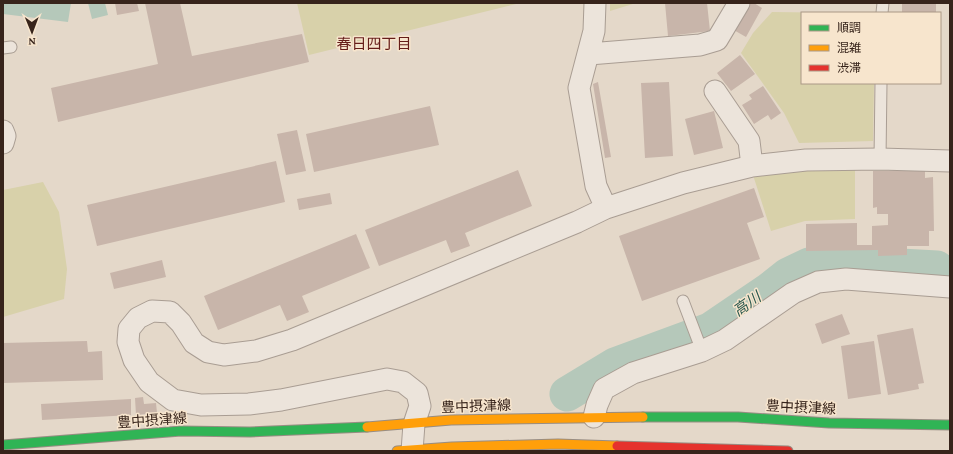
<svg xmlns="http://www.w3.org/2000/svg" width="953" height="454" font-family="'Crimson Pro','Noto Sans JP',serif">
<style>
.green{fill:#d8d1aa}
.water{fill:#b5c8ba}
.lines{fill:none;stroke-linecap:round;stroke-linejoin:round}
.river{stroke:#b5c8ba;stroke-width:35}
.building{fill:#c8b5aa}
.lane-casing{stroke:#a99d93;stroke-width:13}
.street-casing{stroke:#a99d93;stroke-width:23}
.fast-casing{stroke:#988d83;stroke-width:11}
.slow-casing{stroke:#988d83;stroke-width:11}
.jam-casing{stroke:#988d83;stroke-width:11}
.lane{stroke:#ece4db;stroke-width:11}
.street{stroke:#ece4db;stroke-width:21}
.fast{stroke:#30b455;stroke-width:9}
.slow{stroke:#ff9f0a;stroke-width:9}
.jam{stroke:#e5322d;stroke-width:9}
.labels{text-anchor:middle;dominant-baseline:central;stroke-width:3;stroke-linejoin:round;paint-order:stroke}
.street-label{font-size:14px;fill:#37241b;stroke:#f7e5cd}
.neighbourhood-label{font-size:15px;fill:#651d19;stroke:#f7e5cd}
.water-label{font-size:15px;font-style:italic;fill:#29584e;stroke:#f7e5cd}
</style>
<rect width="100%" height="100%" fill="#e4d8c9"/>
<path class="green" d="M297,3H520L309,55Z
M610,3H636L610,11Z
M772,12L858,13H802V83H874L873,141L799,143L784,113L741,53L753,33Z
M855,166V219L805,221L771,231L753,175L806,167Z
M43,182L59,212L67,269L64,299L3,317V190Z"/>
<path class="water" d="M3,3H71L68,22L3,14Z
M88,3H105L108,15L92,19Z"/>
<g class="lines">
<path class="river" d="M567,394L615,365L710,330L769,290L788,275L809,265L845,263L937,268"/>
</g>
<path class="building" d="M115,3H137L139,11L117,15Z
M145,3H180L192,56L302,34L309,62L58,122L51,88L158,64Z
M665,3H707L710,31L668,36Z
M747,3H754L762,8L746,37L732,29Z
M902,3H936V13H902Z
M740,55L755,74L731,91L717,73Z
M598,82L611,157L605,158L593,84Z
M669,82L673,156L645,158L641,83Z
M763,86L781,113L771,120L768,115L754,124L742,105L752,99L749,95Z
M430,106L439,145L314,172L306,134Z
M714,111L723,148L694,155L685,119Z
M297,130L306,171L286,175L277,134Z
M276,161L285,202L97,246L87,205Z
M518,170L532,206L465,233L470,246L451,253L446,240L379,266L365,230Z
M925,170V178L933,177L934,231H929V246H907V255L878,256V250L806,251V224L857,223V245H872V226L888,225V214H877V207L873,208V171Z
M754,188L764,217L747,223L760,259L642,301L619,236Z
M330,193L332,204L299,210L297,199Z
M356,234L370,268L302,296L309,312L287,321L280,305L218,330L204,296Z
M162,260L166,277L114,289L110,273Z
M842,314L850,334L822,344L815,324Z
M913,328L924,383L918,384L919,389L888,395L877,335Z
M87,341L88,352L102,351L103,380L3,383V343Z
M874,341L881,394L848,399L841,346Z
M143,397L144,404L156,403L157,413L136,415L135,398Z
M131,399V415L42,420L41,404Z"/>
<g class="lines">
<g class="lane-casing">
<path id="lane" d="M882,13L883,3
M3,48L11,47
M880,159L881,83
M683,301L702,351"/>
</g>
<g class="street-casing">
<path id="street" d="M595,3L594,31L579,88L596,186L606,208
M589,54L700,45L717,40L739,3
M715,91L749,141L752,166
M3,131L5,136L3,143
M594,417L597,405L604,389L633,373L702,351L725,340L793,293L818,282L846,279L950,287
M412,451L414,424L420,406L417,393L403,382L387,379L281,400L249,404L201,405L173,400L149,382L134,360L128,342L129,329L138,318L152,311L170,312L181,323L194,343L208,352L224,355L256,351L292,340L577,222L606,208L683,183L752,166L806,160L880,159L950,161"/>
</g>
<g class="fast-casing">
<path id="fast" d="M643,417H738L829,423L950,425
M3,445L181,431L250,432L367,427"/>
</g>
<g class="slow-casing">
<path id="slow" d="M367,427L451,420L643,417
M397,451L452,447L558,444L617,446"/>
</g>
<g class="jam-casing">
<path id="jam" d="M617,446L788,451"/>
</g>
<use href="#lane" class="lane"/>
<use href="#street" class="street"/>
<use href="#fast" class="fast"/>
<use href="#slow" class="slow"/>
<use href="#jam" class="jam"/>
</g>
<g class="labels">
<g class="street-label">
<text transform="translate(476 406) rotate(-2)">豊中摂津線</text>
<text transform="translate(801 407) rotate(3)">豊中摂津線</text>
<text transform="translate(152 420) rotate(-4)">豊中摂津線</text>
</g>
<g class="neighbourhood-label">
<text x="374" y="44">春日四丁目</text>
</g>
<g class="water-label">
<text transform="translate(747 304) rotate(-35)">高川</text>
</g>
</g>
<rect width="953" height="454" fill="none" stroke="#37241b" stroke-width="8"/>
<rect x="801" y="12" width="140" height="72" fill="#f7e5cd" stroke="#aa9886"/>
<rect x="809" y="25" width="20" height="6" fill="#30b455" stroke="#aa9886"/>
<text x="837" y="32" font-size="12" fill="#37241b">順調</text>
<rect x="809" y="45" width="20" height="6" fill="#ff9f0a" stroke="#aa9886"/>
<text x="837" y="52" font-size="12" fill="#37241b">混雑</text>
<rect x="809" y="65" width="20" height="6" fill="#e5322d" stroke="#aa9886"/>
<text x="837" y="72" font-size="12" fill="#37241b">渋滞</text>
<g transform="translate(32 32) rotate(179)" stroke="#f7e5cd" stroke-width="3" paint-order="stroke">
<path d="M0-3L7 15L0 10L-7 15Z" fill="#37241b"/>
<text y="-6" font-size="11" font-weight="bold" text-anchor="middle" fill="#37241b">N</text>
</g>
</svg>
